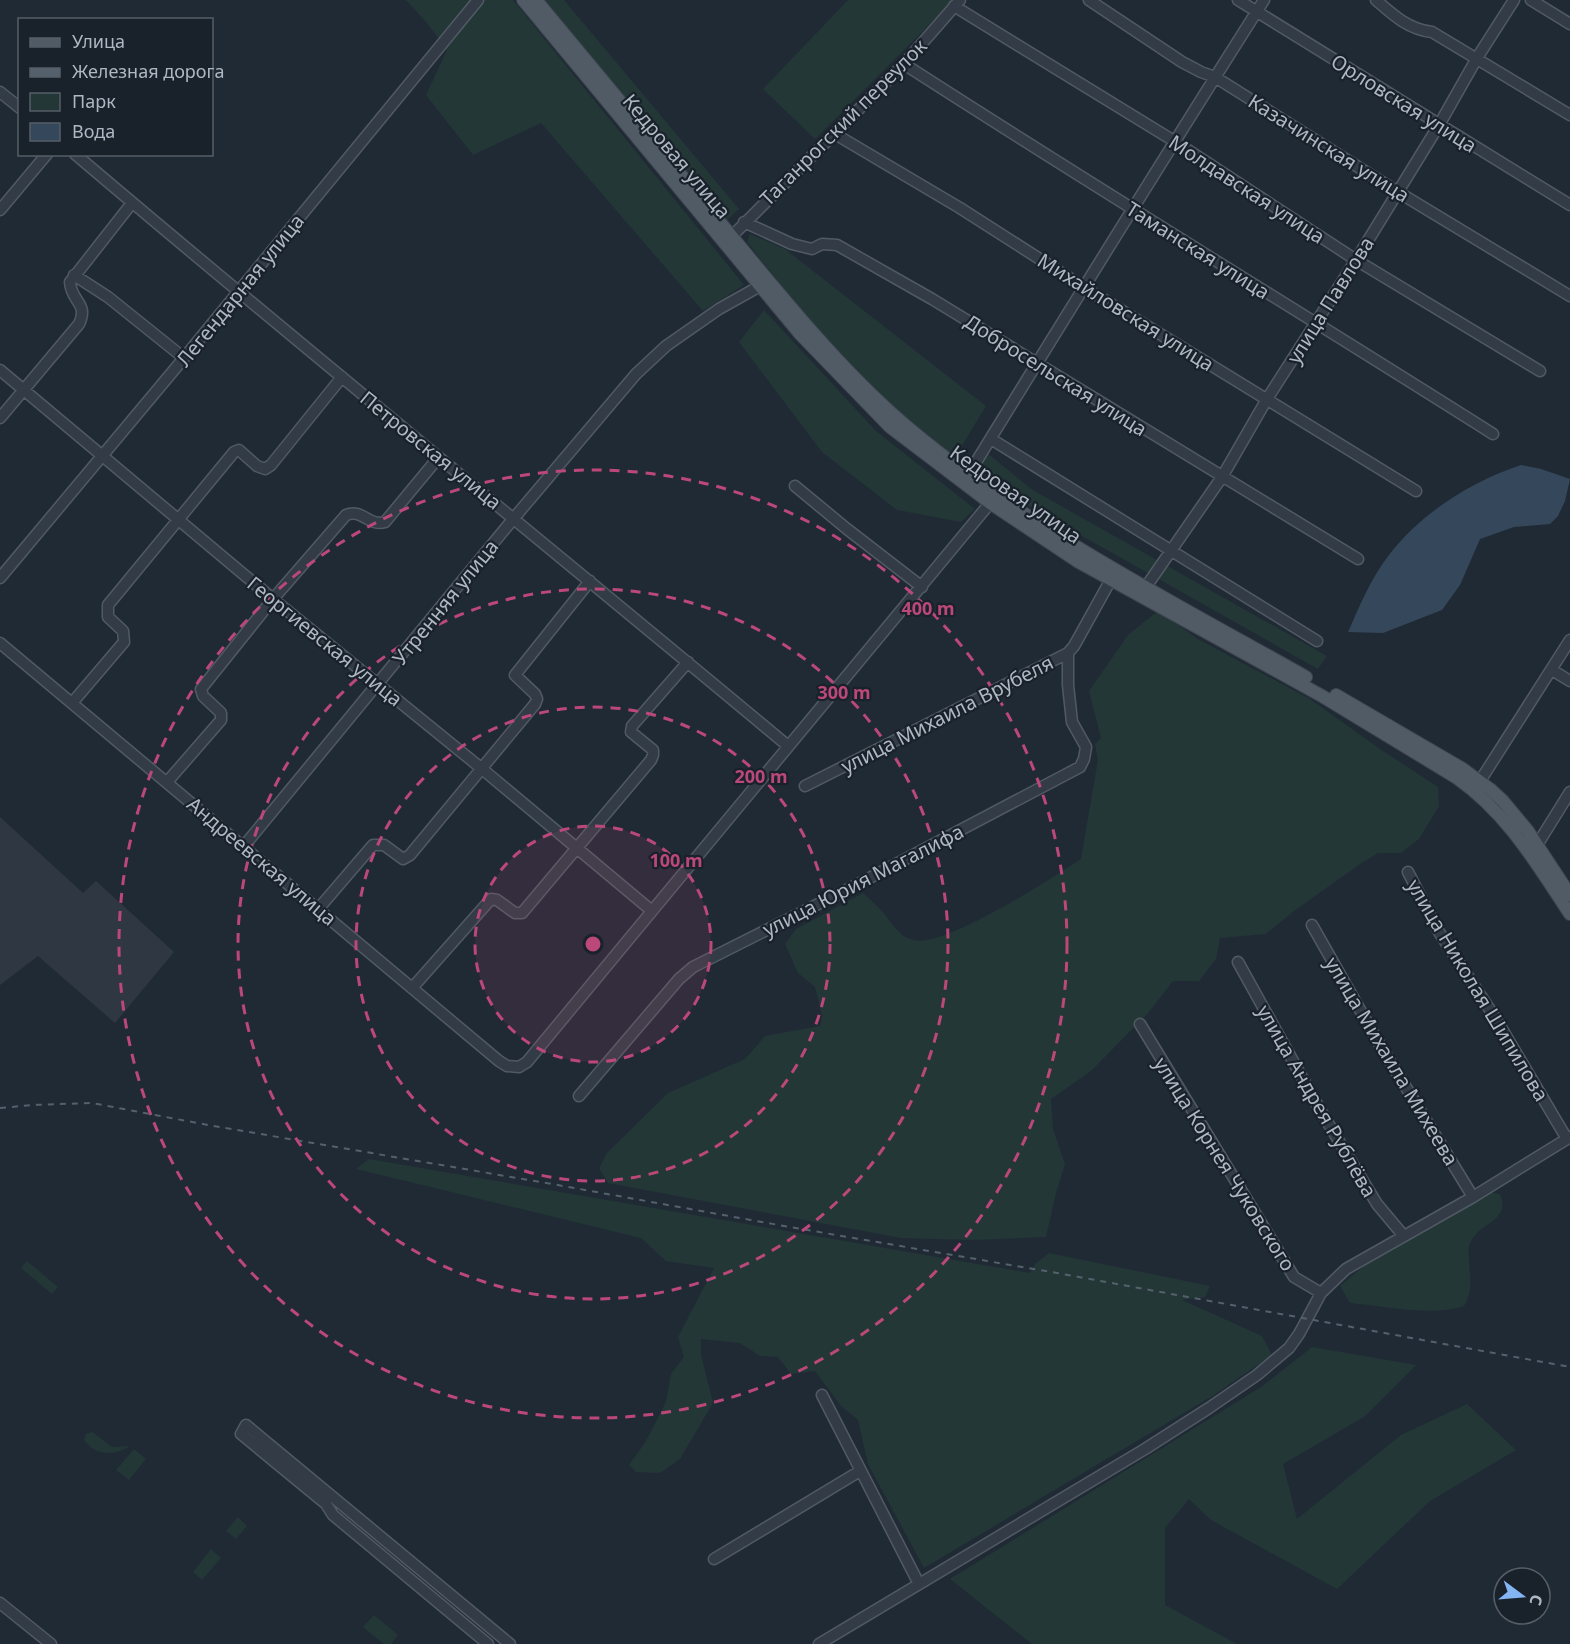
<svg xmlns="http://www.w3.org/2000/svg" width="1570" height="1644" font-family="'Noto Sans',sans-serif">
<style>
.airport{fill:#2e3742}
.green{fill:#233737}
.water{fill:#35475b}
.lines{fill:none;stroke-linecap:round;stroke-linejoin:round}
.minor-casing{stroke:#515a64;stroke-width:13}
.major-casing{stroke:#3d454f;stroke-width:14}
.minor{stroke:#333c46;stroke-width:10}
.major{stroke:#515b66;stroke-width:12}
.rail{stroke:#55606d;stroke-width:2;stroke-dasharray:6 6;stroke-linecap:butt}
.ring{fill:none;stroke:#bc487a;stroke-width:3;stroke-dasharray:10 8}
.labels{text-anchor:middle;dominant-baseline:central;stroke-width:4.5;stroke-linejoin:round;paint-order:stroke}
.street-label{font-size:20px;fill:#aeb7c3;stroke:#19212a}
.centre{fill:#bc487a;stroke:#19212a;stroke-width:3}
.ring-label{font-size:18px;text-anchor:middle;font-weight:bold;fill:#bc487a;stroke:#19212a;stroke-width:4.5;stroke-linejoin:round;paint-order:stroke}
</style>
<rect width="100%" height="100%" fill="#202a35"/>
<path class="airport" d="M0,817L83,893L96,881L174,952L115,1023L38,956L0,985Z"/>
<path class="green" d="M406,0H513L744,285L703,311L541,123L473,155L426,95L447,50L427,23Z
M539,0H564L739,209L724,223Z
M848,0H954L815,139L763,89Z
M750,234L785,249L986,406L955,457L887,401L811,323L747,242Z
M764,310L876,431L975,509L961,522L897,510L822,452L739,342Z
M986,452L1031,489L1327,656L1318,669L1022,502L979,467Z
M1158,611L1198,639L1310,699L1380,749L1438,787L1439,806L1419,839L1401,853H1378L1363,862L1294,911L1266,934L1220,938L1216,959L1199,981H1173L1149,1012L1091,1071L1051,1099L1053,1129L1065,1164L1056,1193L1046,1237L973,1240L901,1238L608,1183L599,1168L607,1153L668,1093L745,1059L765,1036L820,1026L822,1016L815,987L798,973L785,944L796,929L863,893C871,900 880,908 886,916C894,926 899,936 913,940C943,949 1052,878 1081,859L1098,760L1095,744L1101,738L1089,691L1128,635Z
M369,1159L1030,1273L1035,1264L1049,1253L1210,1286L1205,1297L1182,1300L1262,1336L1272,1355L1214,1395L924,1568L868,1464L858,1420L841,1406L815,1371L791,1374L778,1357L760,1356L740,1343L701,1339V1355L713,1403L680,1459L660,1473L636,1472L629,1465L646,1441L666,1402L671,1374L684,1357L678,1337L714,1268L666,1261L641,1238L356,1169Z
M1488,1192L1500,1194C1512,1223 1477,1221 1469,1246C1468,1249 1469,1256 1469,1260C1470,1276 1473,1292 1464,1306C1431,1317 1385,1306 1350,1303L1340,1286L1372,1259Z
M27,1261L58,1287L52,1294L21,1268Z
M1312,1347L1416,1365L1364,1417L1283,1464L1297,1519L1401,1435L1467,1404L1516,1450L1430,1501L1337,1589L1211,1520L1189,1499L1165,1528V1605L1237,1644H1032L950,1579L1261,1387Z
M92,1432L112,1447L130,1446C115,1456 95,1456 84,1440L86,1434Z
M134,1449L146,1459L129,1480L116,1470Z
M238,1517L247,1526L236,1539L226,1531Z
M211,1549L221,1558L202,1580L193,1572Z
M374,1615L398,1635L391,1644H384L363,1627Z"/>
<path class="water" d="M1521,465L1541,469L1570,479L1565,501L1558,516L1550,524L1514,527L1480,539L1460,585L1442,610L1383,633L1348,632C1360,605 1371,578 1389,555C1421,513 1472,481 1521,465Z"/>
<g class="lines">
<g class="minor-casing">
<path id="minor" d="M1089,0L1182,62L1201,72L1215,77L1398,192L1570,296
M1238,0L1570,205
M1376,0C1393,15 1408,29 1432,32L1570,115
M1531,0L1570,24
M954,6L1174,141L1356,260L1540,371
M904,64C1099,190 1297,310 1493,434
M0,92L20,108
M835,134L960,208L1085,288L1416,491
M75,154C310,354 551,548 788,746
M0,210L47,154
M744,222L792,244L812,249L822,244L837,245L932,299L1358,559
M727,241L904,64L960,0
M74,275L108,297L184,358
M0,370L273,599L481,768L652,911
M0,418L79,324C89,303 71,302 70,282L132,203
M991,439L1317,641
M965,480C1064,319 1163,159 1264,0
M795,486L847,529L922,587
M0,578L184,358L478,0
M1141,594L1222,477L1267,399L1356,260L1439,125L1477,58L1514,0
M0,643L499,1061L507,1066L519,1067L527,1062L995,497
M1552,670L1570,681
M72,703L124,642L123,631L108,617V605L234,452L239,450L257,466L265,469L271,465L342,377
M1480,781L1570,640
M167,782L221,720V713L203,696L201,689L273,599L346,515C362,508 369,527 385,522L438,458
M805,786L1068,653L1074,646L1114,574
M1537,845L1570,792
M244,846L514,518L636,374L666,346L719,309L767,282
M1408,872L1439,932L1496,1019L1567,1139
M319,908L373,845H384L403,859L410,855L535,704L537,699L535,694L515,675L590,581
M1312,925L1380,1045L1473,1197
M1238,962L1319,1108L1377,1204L1403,1235
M413,987L491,899L497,900L515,913H522L651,760L653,755V750L631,732L632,726L688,662
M1140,1024L1294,1277L1321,1293
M579,1096L679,979L693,967L860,883L1080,767L1084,759L1086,747L1072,722L1068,685V653
M822,1395L919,1584
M714,1559L860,1471
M0,1603L51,1644
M488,1644L333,1515L326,1504L241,1434L246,1425L510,1644
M819,1644L1145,1449L1209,1408L1257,1375L1289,1348L1299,1334L1321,1293L1346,1269L1473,1197L1570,1137"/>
</g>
<g class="major-casing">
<path id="major" d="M523,0L800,334L890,427L990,503L1077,561L1322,696L1457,778C1508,814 1536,863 1570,914
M536,0C601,78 665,155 729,233C781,296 836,364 897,418C1019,524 1166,598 1306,677
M1336,695L1463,769L1490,789L1503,801L1528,831L1570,895"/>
</g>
<use href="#minor" class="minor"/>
<use href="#major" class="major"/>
<path class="rail" d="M0,1108L32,1105L92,1103L208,1125L552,1184L784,1226L1057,1273L1570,1367"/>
</g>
<circle cx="593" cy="944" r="118" fill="#bc487a" fill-opacity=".12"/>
<g class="ring">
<circle cx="593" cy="944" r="118"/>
<circle cx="593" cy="944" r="237"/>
<circle cx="593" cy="944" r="355"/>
<circle cx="593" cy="944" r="474"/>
</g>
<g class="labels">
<g class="street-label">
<text transform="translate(1404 103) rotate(32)">Орловская улица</text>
<text transform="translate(843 122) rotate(-45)">Таганрогский переулок</text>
<text transform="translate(1329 148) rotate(32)">Казачинская улица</text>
<text transform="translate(677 156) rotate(50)">Кедровая улица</text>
<text transform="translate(1247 189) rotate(33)">Молдавская улица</text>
<text transform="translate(1198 250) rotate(32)">Таманская улица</text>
<text transform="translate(240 290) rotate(-51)">Легендарная улица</text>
<text transform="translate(1330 300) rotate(-58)">улица Павлова</text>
<text transform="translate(1126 312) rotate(32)">Михайловская улица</text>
<text transform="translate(1056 375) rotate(32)">Добросельская улица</text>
<text transform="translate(431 450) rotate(39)">Петровская улица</text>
<text transform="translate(1016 494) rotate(35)">Кедровая улица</text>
<text transform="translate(445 602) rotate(-51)">Утренняя улица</text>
<text transform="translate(325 641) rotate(39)">Георгиевская улица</text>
<text transform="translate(947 714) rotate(-27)">улица Михаила Врубеля</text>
<text transform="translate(262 861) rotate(40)">Андреевская улица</text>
<text transform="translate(863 880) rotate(-27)">улица Юрия Магалифа</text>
<text transform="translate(1478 990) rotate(59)">улица Николая Шипилова</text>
<text transform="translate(1392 1061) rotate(59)">улица Михаила Михеева</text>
<text transform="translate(1317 1101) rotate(60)">улица Андрея Рублёва</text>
<text transform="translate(1225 1164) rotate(58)">улица Корнея Чуковского</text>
</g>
</g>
<circle cx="593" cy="944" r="9" class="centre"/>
<g class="ring-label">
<text x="928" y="615">400 m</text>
<text x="844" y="699">300 m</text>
<text x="761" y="783">200 m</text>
<text x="676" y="867">100 m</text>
</g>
<rect x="18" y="18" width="195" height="138" fill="#19212a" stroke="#555d67" stroke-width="1.5"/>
<rect x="30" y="38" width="30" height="9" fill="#515b66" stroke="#555d67" stroke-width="1.5"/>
<text x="72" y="48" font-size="18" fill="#aeb7c3">Улица</text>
<rect x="30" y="68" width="30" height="9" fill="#55606d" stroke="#555d67" stroke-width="1.5"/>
<text x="72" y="78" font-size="18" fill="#aeb7c3">Железная дорога</text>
<rect x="30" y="93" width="30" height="18" fill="#233737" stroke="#555d67" stroke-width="1.5"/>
<text x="72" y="108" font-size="18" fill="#aeb7c3">Парк</text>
<rect x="30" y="123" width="30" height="18" fill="#35475b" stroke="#555d67" stroke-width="1.5"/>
<text x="72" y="138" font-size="18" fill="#aeb7c3">Вода</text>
<g transform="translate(1522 1596) rotate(106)"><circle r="28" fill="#19212a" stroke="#555d67" stroke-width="1.5"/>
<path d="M0-4.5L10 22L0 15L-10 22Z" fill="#83b5f2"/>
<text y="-9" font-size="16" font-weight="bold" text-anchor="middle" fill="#aeb7c3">С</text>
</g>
</svg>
